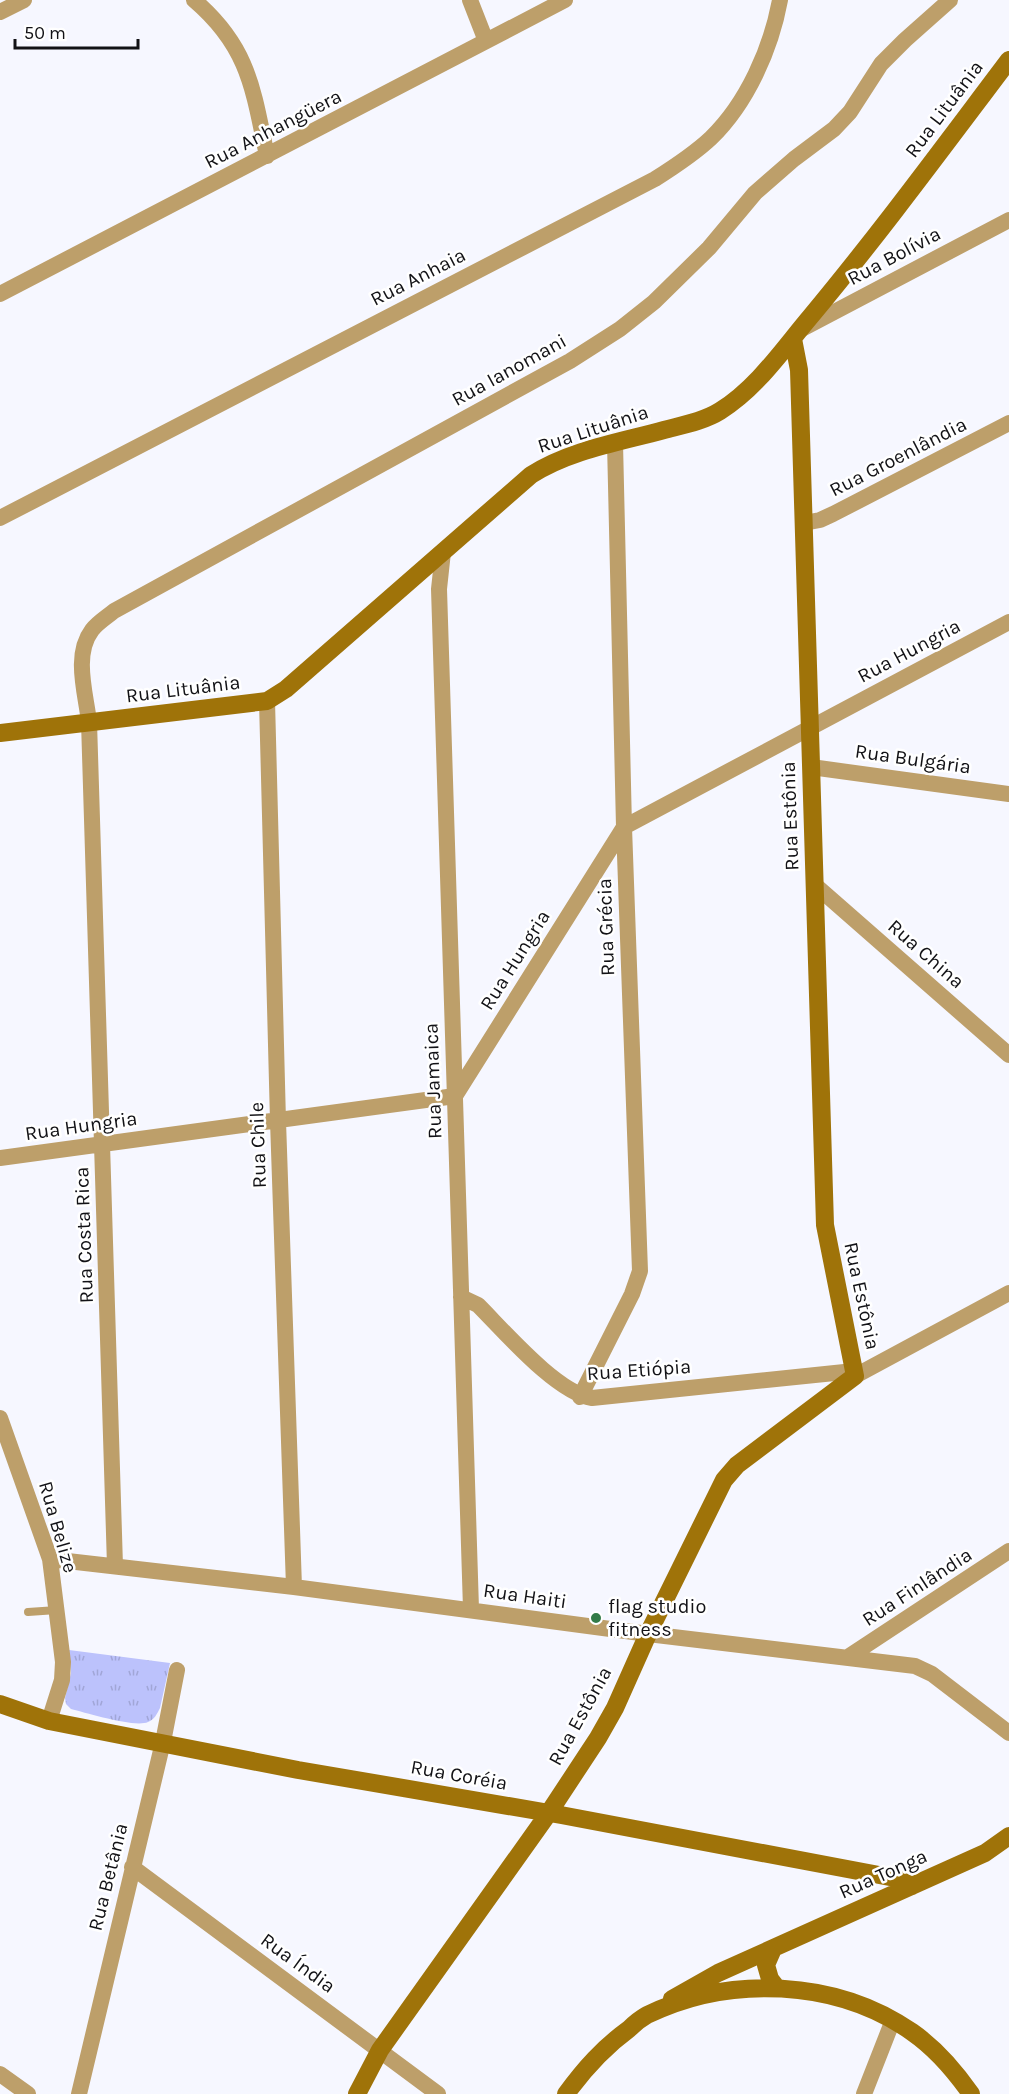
<svg xmlns="http://www.w3.org/2000/svg" width="1009" height="2094" font-family="Karla,sans-serif">
<style>
.park{fill:url(#park-tufts)}
.lines{fill:none;stroke-linecap:round;stroke-linejoin:round}
.lane{stroke:#bd9f6a;stroke-width:8}
.street{stroke:#bd9f6a;stroke-width:16}
.secondary{stroke:#9f7309;stroke-width:18}
.poi-dot{fill:#337b48;stroke:#fff;stroke-width:2}
.labels{text-anchor:middle;dominant-baseline:central;stroke-width:5;stroke-linejoin:round;paint-order:stroke}
.street-label{font-size:20px;fill:#121216;stroke:#fff}
.poi-label{font-size:20px;fill:#121216;stroke:#fff;text-anchor:start}
</style>
<defs>
<pattern id="park-tufts" width="24" height="20" patternUnits="userSpaceOnUse" patternTransform="scale(1.5)"><rect width="24" height="20" fill="#bcc2fc"/><path d="M3 7l-1-3M5 7V3M7 7l1-3M15 17l-1-3M17 17v-4M19 17l1-3" fill="none" stroke="#a1a6d7"/></pattern>
</defs>
<rect width="100%" height="100%" fill="#f6f7ff"/>
<path class="park" d="M69,1650L170,1663L160,1708C157,1714 154,1720 148,1722C135,1728 87,1713 71,1709L66,1704L65,1698L71,1673Z"/>
<g class="lines">
<path class="lane" d="M28,1612L57,1610"/>
<path class="street" d="M194,0C249,47 253,89 267,156
M470,0L486,41
M0,12L24,0
M0,294L565,0
M800,330L1009,220
M0,518L655,179C674,167 694,154 711,138C747,103 771,49 780,0
M804,523L820,520L833,514L1009,423
M443,552L439,589L471,1609
M267,701L278,1121L294,1587
M811,767L1009,794
M815,885L1009,1055
M0,1158L455,1096L624,827L1009,622
M461,1297L478,1305C505,1332 557,1393 592,1398L854,1371
M855,1376L1009,1293
M580,1397L632,1294L640,1271L624,827L615,443
M0,1418L50,1559L63,1662L62,1680L49,1721
M50,1559L294,1587L648,1634L915,1666L932,1674L1009,1733
M115,1566L89,722C86,694 73,655 92,630C98,622 107,617 114,611L570,361L620,329L654,302L709,248L755,193L794,159L834,129L850,112L881,64L905,40L950,0
M848,1657L1009,1551
M132,1867L438,2094
M0,2074L28,2094
M79,2094L163,1742L177,1670
M864,2094L893,2020"/>
<path class="secondary" d="M0,733L267,701L286,689L531,475C570,450 620,442 664,430C683,425 704,421 720,411C758,387 783,349 811,316C880,233 944,146 1009,60
M0,1704L49,1721L298,1770L561,1815L895,1878L912,1886
M773,1949L766,1965L770,1979L777,1988
M672,1999L718,1973L985,1853L1009,1836
M357,2094L380,2050L548,1814L598,1738L615,1708L648,1634L724,1480L737,1465L855,1376L825,1225L799,370L793,339
M566,2094C585,2068 603,2048 629,2029C634,2024 640,2019 647,2015C729,1975 836,1979 912,2032C935,2048 955,2071 971,2094"/>
</g>
<circle class="poi-dot" cx="596" cy="1618" r="6"/>
<g class="labels">
<g class="street-label">
<text transform="translate(944 109) rotate(-53)">Rua Lituânia</text>
<text transform="translate(273 129) rotate(-27)">Rua Anhangüera</text>
<text transform="translate(894 256) rotate(-28)">Rua Bolívia</text>
<text transform="translate(418 277) rotate(-27)">Rua Anhaia</text>
<text transform="translate(509 370) rotate(-29)">Rua Ianomani</text>
<text transform="translate(593 429) rotate(-18)">Rua Lituânia</text>
<text transform="translate(898 457) rotate(-27)">Rua Groenlândia</text>
<text transform="translate(909 651) rotate(-28)">Rua Hungria</text>
<text transform="translate(183 689) rotate(-7)">Rua Lituânia</text>
<text transform="translate(913 759) rotate(8)">Rua Bulgária</text>
<text transform="translate(790 816) rotate(-92)">Rua Estônia</text>
<text transform="translate(606 927) rotate(-92)">Rua Grécia</text>
<text transform="translate(926 954) rotate(41)">Rua China</text>
<text transform="translate(515 960) rotate(-58)">Rua Hungria</text>
<text transform="translate(433 1081) rotate(-92)">Rua Jamaica</text>
<text transform="translate(81 1126) rotate(-8)">Rua Hungria</text>
<text transform="translate(258 1145) rotate(-92)">Rua Chile</text>
<text transform="translate(84 1235) rotate(-92)">Rua Costa Rica</text>
<text transform="translate(862 1296) rotate(78)">Rua Estônia</text>
<text transform="translate(639 1370) rotate(-4)">Rua Etiópia</text>
<text transform="translate(58 1527) rotate(74)">Rua Belize</text>
<text transform="translate(917 1587) rotate(-33)">Rua Finlândia</text>
<text transform="translate(525 1596) rotate(8)">Rua Haiti</text>
<text transform="translate(580 1716) rotate(-61)">Rua Estônia</text>
<text transform="translate(459 1775) rotate(10)">Rua Coréia</text>
<text transform="translate(883 1874) rotate(-24)">Rua Tonga</text>
<text transform="translate(108 1877) rotate(-76)">Rua Betânia</text>
<text transform="translate(298 1963) rotate(36)">Rua Índia</text>
</g>
<g class="poi-label">
<text x="608" y="1606">flag studio<tspan x="608" dy="23">fitness</tspan></text>
</g>
</g>
<path d="M15 39v9h123v-9" fill="none" stroke="#121216" stroke-width="3"/>
<text x="24" y="39" font-size="18" fill="#121216" stroke="#ffffff" stroke-width="4.5" paint-order="stroke">50 m</text>
</svg>
